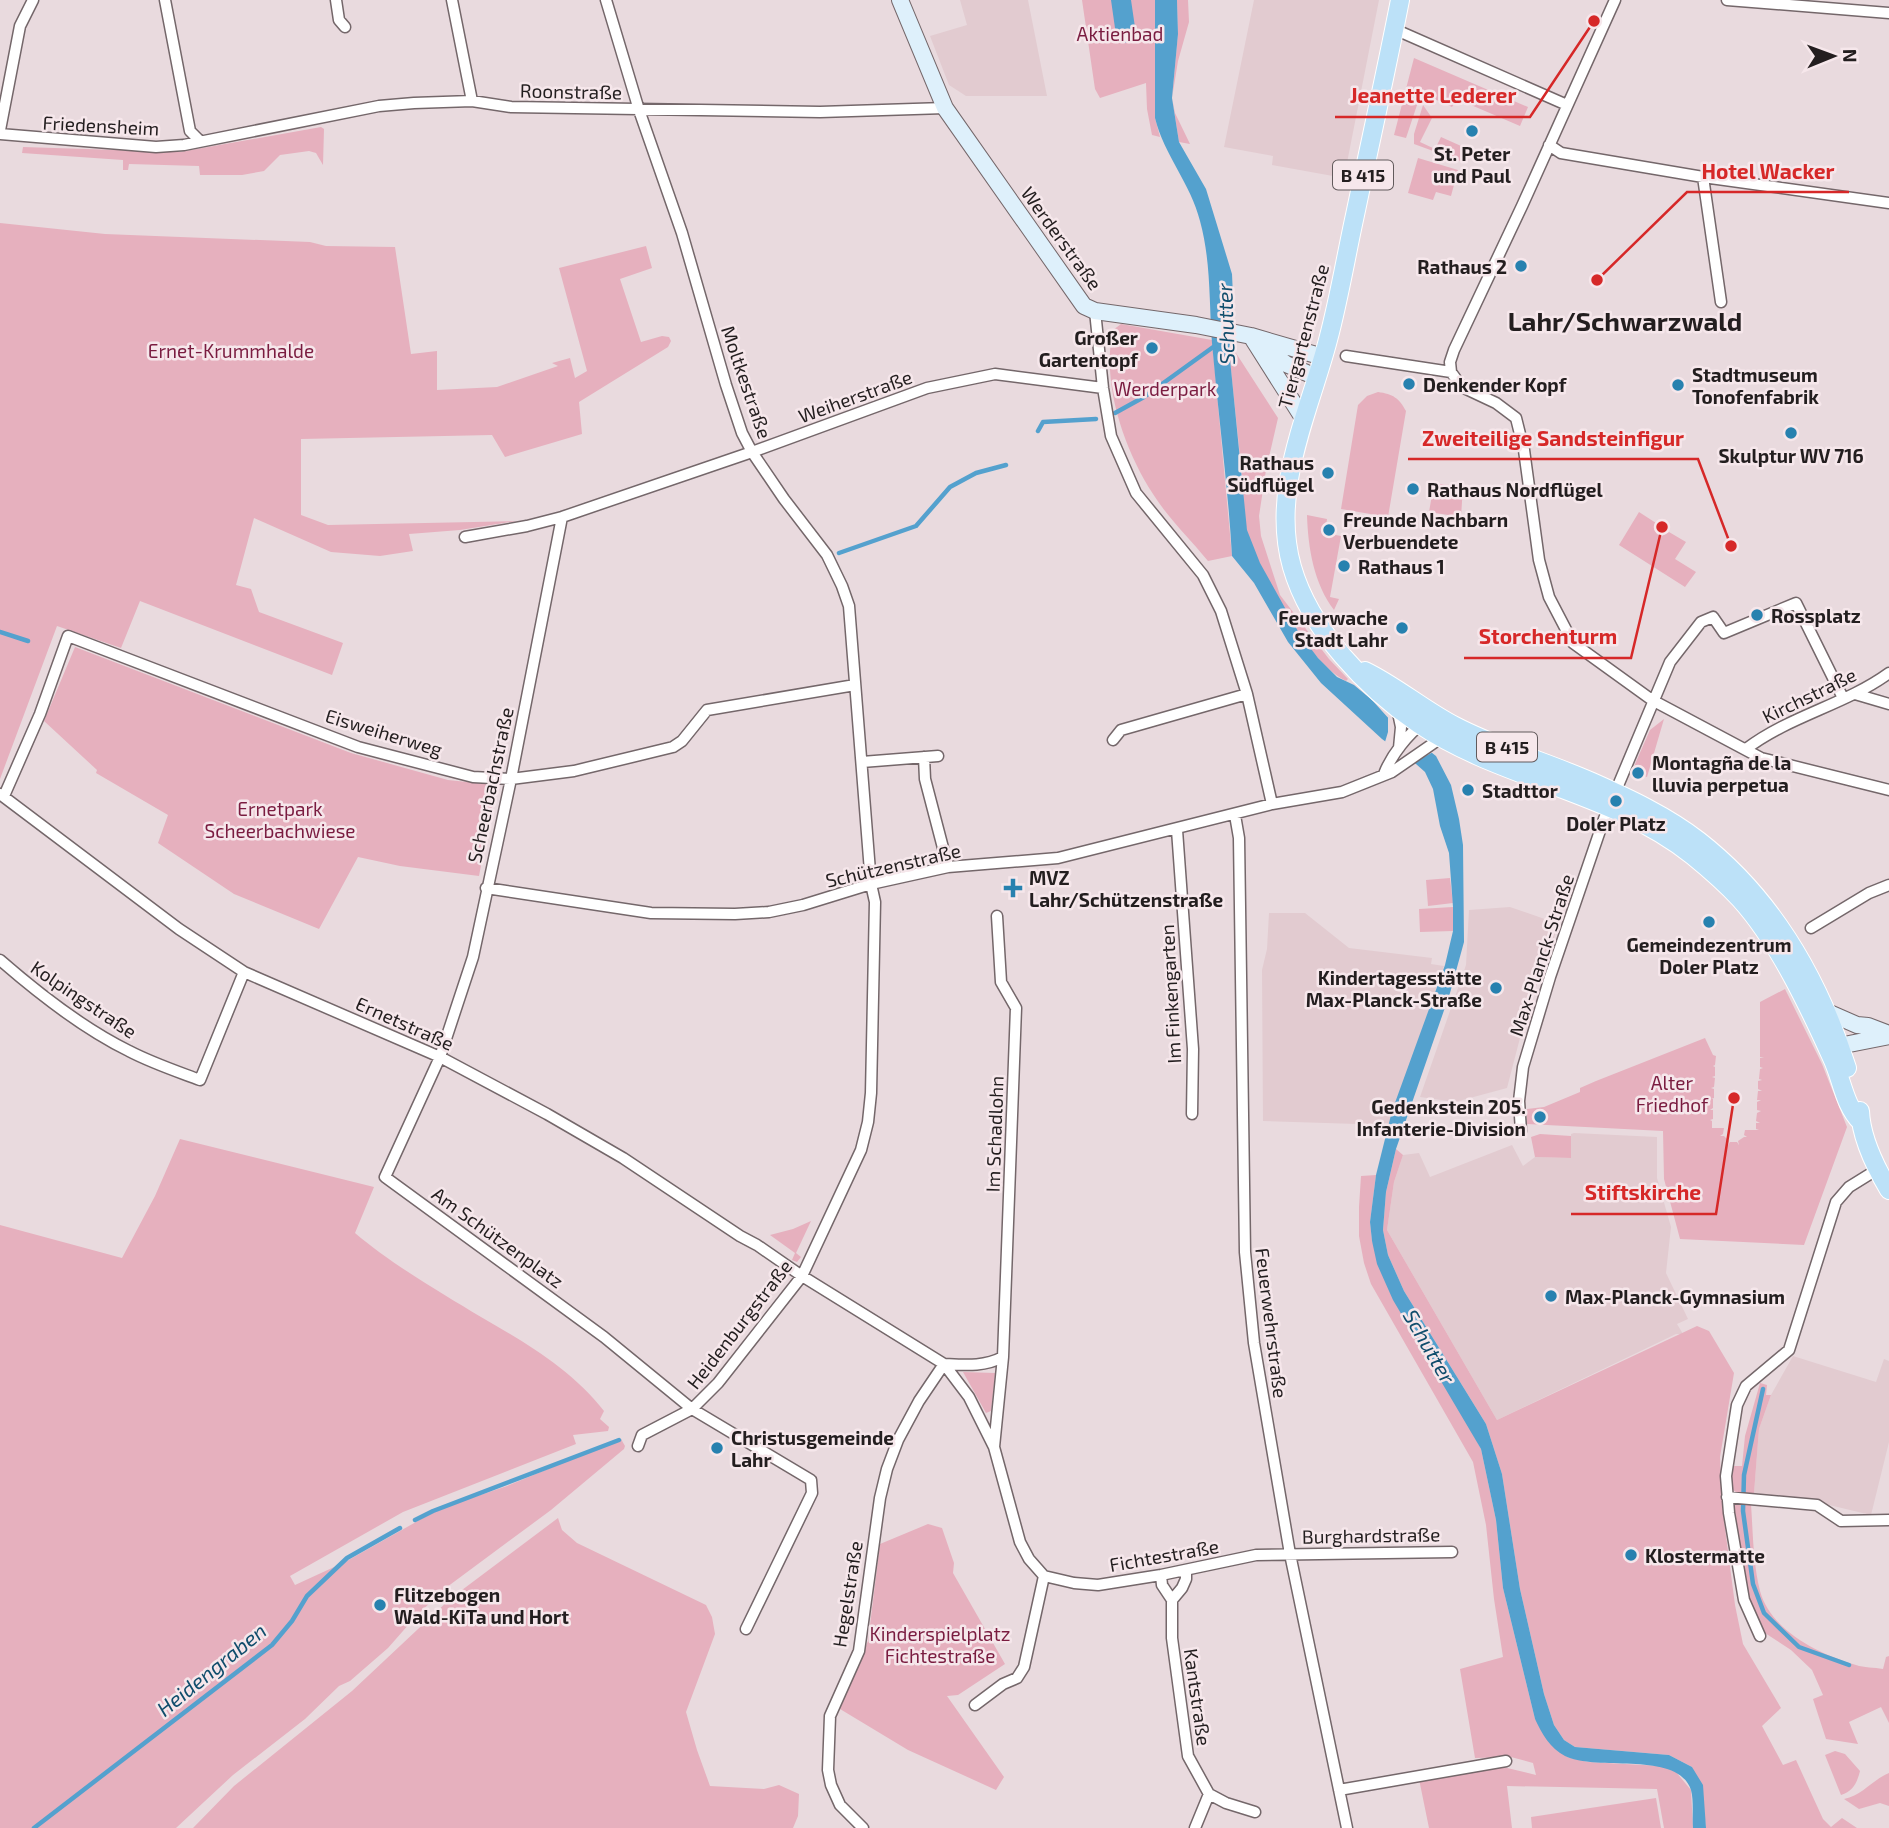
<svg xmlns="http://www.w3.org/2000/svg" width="1889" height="1828" font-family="'Exo 2',sans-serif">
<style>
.built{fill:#e2cbd0}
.green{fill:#e6b0be}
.water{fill:#54a1ce}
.pier{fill:#e9dade}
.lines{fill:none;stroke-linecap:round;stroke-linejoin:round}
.stream{stroke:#54a1ce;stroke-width:4.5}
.street-casing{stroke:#74676a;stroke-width:13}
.secondary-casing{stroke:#74676a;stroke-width:18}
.primary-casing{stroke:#fff;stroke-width:20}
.street{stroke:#fff;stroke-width:10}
.secondary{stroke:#def0fb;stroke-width:16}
.primary{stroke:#bce1f8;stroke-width:18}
.poi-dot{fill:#2781af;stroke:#f6e7eb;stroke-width:2.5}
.labels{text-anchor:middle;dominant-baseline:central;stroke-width:5;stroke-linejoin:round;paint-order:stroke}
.shield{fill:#f6e7eb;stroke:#625a5c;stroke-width:2}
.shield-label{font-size:18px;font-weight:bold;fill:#231e1f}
.park-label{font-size:19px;fill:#7a1c40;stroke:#f6e7eb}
.street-label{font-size:19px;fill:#231e1f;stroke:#f6e7eb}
.poi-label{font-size:19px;font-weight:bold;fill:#231e1f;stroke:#f6e7eb;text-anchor:start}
.water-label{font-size:21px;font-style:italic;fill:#104d6c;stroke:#f6e7eb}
.district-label{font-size:26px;font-weight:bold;fill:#231e1f;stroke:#f6e7eb}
.leader{fill:none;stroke:#d62828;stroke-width:2.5}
.callout-dot{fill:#d62828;stroke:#f6e7eb;stroke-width:2.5}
.callout-label{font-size:21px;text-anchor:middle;font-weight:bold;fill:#d62828;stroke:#f6e7eb;stroke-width:5;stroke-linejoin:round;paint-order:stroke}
</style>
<rect width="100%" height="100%" fill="#e9dade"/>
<path class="built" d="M960,0H1028L1047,96H966L949,85L930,36L967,25Z
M1254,0H1379L1344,178L1272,165L1273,156L1224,147Z
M1510,907L1559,924L1527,1011L1507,1088L1455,1102L1420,1097L1466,965L1469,910Z
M1269,913H1305L1349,948L1432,958L1431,964L1444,966L1389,1125L1263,1121L1262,970L1267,949Z
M1574,1133L1657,1137V1178L1671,1227L1666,1273L1688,1319L1677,1324L1683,1334H1676L1497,1420L1387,1230L1394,1182L1403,1155L1419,1153L1430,1177L1512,1145L1523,1166L1535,1157L1571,1158V1134Z
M1793,1356L1876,1382L1884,1359L1889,1361V1442L1871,1515L1804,1499L1754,1493L1759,1429L1771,1395Z"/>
<path class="green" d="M1082,0H1155V118L1160,137L1152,135L1147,109L1146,83L1100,98L1095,89Z
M1177,0H1188L1189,22L1178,61L1172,98L1175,113L1190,144L1179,142L1172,98L1178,34Z
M1414,58L1528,107L1520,126L1457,99L1452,107L1421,93L1406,138L1394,135Z
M1423,105L1432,118L1420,142L1435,149L1441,137L1470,150L1466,163L1414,144V134Z
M321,127L324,129L323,165L316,153L309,151L280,155L264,171L242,175H200L199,166L129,164L128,170H123V160L22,153L23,147L180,152Z
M1418,158L1458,170L1451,196L1436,192L1433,200L1408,193Z
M0,223L105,234L310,242L326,246L395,247L411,354L437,351V390L497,387L558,366L552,363L570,358L575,378L587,371L559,268L646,246L652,268L620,279L641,342L662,336L669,337L671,341L668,347L579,402L582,434L505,457L492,435L301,439V515L328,525L517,521L460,530L409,534L413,551L380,556L331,552L254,518L236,585L251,589L259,612L343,643L332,675L140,601L121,648L57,626L0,779Z
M1121,324L1212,340L1232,556L1208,561C1190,539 1168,518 1153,494C1124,449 1101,383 1113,330Z
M1229,349L1234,350L1278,418L1266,470L1259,516L1261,536L1280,595L1329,659L1348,679L1346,681C1306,661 1260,573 1247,531C1243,515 1243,494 1242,477C1238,435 1233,392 1229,349Z
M1378,392C1393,394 1399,398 1406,411L1388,517L1341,509L1358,405L1367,396Z
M1434,483L1463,487L1461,517L1429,512Z
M1639,512L1656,523L1654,529L1657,534L1662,536L1669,532L1686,542L1675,559L1696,572L1685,587L1619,545Z
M1307,515L1327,519L1325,533L1341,536L1330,597L1339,599L1334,610C1314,584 1308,548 1307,515Z
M75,647L351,753L448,780L496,785L479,876L400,866L358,857L319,929L234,894L158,843L168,815L96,773L97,770L44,721Z
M1664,719L1647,777L1632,771L1650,730Z
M1450,878L1453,903L1428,906L1426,880Z
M1453,907V931L1420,932L1419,909Z
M1785,989L1822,1064L1847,1127L1804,1245L1680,1239L1664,1179L1663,1131L1527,1124V1109L1544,1107L1580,1092V1088L1596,1081L1705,1038L1713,1055L1716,1056L1715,1065L1713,1066L1715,1067V1076L1712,1077L1715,1078L1714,1087L1711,1088L1714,1089V1098L1711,1099H1713V1108L1710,1110H1713V1119L1710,1120L1712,1121V1128H1724L1723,1134L1720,1136H1724L1729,1141L1728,1145L1730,1142H1737L1739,1145L1738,1141L1744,1137H1747L1744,1135L1745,1130H1759L1756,1129V1123H1760L1756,1121L1757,1113L1761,1111L1757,1110V1102L1761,1100H1757L1758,1091H1762L1758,1089V1081L1762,1080L1759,1079L1760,1069L1763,1068L1760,1067V1058H1764L1760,1057V1002Z
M1540,1134L1571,1136V1158L1535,1157L1531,1137Z
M180,1139L374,1187L355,1233C390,1263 441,1293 481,1317C526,1343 571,1369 604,1411L600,1419L609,1427L608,1431L573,1435L576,1444L403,1512L290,1576L295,1585L345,1562L439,1509L507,1486L621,1439L625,1446L624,1449L551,1510L447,1587L417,1615L388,1648L350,1681L339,1686L305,1719L233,1775L176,1828H0V1225L122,1258L155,1196Z
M1396,1149L1403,1155L1394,1182L1387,1230L1497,1420L1697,1326L1709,1331L1734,1373L1720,1457L1722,1505L1735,1605L1743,1644L1781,1708L1762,1726L1783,1765L1796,1760L1823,1819L1831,1827L1842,1818L1857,1828H1706L1704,1811L1692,1767L1669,1755L1575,1747L1564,1740L1554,1725L1544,1694L1520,1589L1502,1474L1486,1424L1404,1291L1388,1255L1383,1230L1386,1192Z
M1376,1175L1370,1222L1372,1241L1481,1449L1496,1520L1503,1588L1535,1719L1567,1757L1588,1762L1662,1766L1676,1772L1691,1790L1693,1828H1664L1657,1789L1507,1786L1512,1828H1429L1419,1779L1477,1769L1503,1767L1536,1775L1533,1763L1511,1757L1475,1758L1460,1669L1503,1657L1494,1599L1486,1525L1473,1462L1371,1284L1364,1263L1359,1236V1207L1361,1176Z
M811,1221L796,1253L801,1257L797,1262L792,1260L795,1253L770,1235L793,1229Z
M963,1372L995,1373L991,1411L986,1413Z
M1760,1383L1767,1385L1766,1395H1771L1759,1429L1754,1493H1737L1732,1489V1466H1742L1745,1436Z
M1734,1503L1751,1504C1753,1533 1753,1563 1760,1591C1771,1631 1819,1654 1856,1665C1864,1668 1874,1667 1883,1669L1886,1657L1889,1656V1723L1881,1707L1849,1722L1858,1744L1826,1739L1813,1699L1823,1695L1812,1670L1791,1650L1765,1633L1751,1610L1732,1509Z
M558,1518L562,1530L577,1543L706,1605L712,1617L715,1634L686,1712L697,1750L710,1786L764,1789L779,1785L799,1794L798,1816L793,1828H193L234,1786L352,1691L450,1599Z
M928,1524L942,1528L954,1563L953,1573L1005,1664L958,1695L947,1696L1004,1777L996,1790L908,1750L840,1709L868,1641L880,1544Z
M1835,1751L1845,1754L1860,1771C1857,1783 1853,1791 1841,1795L1825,1755Z
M1889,1773V1806L1880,1803L1859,1809L1844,1799C1863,1795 1872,1780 1889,1773Z
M1656,1798L1661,1828H1532L1531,1817Z"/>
<path class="water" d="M1111,0H1131L1136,34L1129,42L1124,43L1116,35Z
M1155,0H1177L1178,34L1172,98L1179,142L1206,189L1232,274L1234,318L1229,349L1247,530L1260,563L1299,633L1318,658L1337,677L1354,685L1372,700L1391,721L1436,756L1451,785L1459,819L1463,845L1464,942L1450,993L1396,1149L1386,1192L1383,1230L1388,1255L1404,1291L1486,1424L1502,1474L1520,1589L1544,1694L1554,1725L1564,1740L1575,1747L1669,1755L1692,1767L1703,1785L1706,1828H1693C1692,1817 1694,1801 1691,1790C1678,1750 1596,1772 1565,1756C1550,1748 1542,1734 1535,1719L1503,1588L1496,1520L1481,1449L1393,1300L1377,1264L1372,1241L1370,1222L1376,1175L1392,1111L1445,965L1453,931V907L1449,853L1440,826L1433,789L1425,772L1416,764L1382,739L1321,683L1288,642L1254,583L1232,556C1228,485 1218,414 1212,343C1209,302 1211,261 1200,221C1191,184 1164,155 1155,118Z"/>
<path class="pier" d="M1388,712L1393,718L1435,751L1413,763L1385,742L1388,732Z"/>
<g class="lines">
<path class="stream" d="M1115,413L1144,397L1216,345
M1038,431L1043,422L1096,419
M839,553L916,526L950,487L976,473L1006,465
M0,632L28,641
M1763,1389L1744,1475L1743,1511L1753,1584L1764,1613L1799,1647L1849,1665
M415,1520L433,1511L619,1440
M34,1828L272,1645L292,1621L307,1596L347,1558L400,1528"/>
<g class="street-casing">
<path id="street" d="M165,0L190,131L199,140
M336,0L339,20L345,27
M452,0L472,101
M606,0L639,110L682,233L726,385L742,433L752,452L784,499L827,555L842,586L849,606L871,884L875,902L871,1093L868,1122L861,1150L802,1276L718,1383L692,1409L642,1435L638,1446
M1727,0L1889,13
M1394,29L1567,105
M0,130L20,26L33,0
M0,134L156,147L184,145L379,106L414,103L472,101L511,107L820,112L945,108
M1549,145L1561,153L1703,177L1889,203
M1703,177L1721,302
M1095,311L1103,388L1111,436L1136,493L1203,575L1221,611L1247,694L1272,804
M1346,356L1451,372L1462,387L1496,403L1516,418L1524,450L1539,560L1549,597L1573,643L1652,700L1761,758L1889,790
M1451,372L1450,362L1454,350L1522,206L1615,0
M562,517L511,779L473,957L440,1057L385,1177L604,1337L692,1409L811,1480L812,1493L746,1629
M465,537L527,526L562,517L752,452L927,388L995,374L1103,388
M1855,694L1889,704
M1397,708L1401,727L1399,748
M1113,740L1121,730L1247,694
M1746,749C1789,716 1845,705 1889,673
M924,757L925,779L948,867
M862,762L938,756
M1384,774C1391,756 1408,733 1425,722
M0,794L179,929L244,972L440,1057L547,1114L623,1158L740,1236L757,1245L802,1276L944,1364L969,1397L994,1447L1020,1542L1029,1559L1044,1576L1074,1583L1098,1585L1161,1575L1256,1555L1452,1552
M4,796L40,714L68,636L358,747L473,777L511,779L574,771L673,747L682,741L707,710L855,685
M1235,815L1239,838L1245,1252L1254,1343L1290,1554L1347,1828
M1177,830L1193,1049L1192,1114
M486,888L651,913L735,914L769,912L803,905L871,884L948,867L1058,858L1272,804L1342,792L1392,772L1441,738
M997,916L1001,982L1016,1008L1003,1357
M1811,928L1869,893L1889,885
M0,960C39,994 82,1028 129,1051C152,1063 176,1071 200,1080L244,972
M1521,1131L1519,1101L1523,1067L1550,977L1604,819L1670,662L1701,622L1713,617L1724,633L1796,603L1843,698
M1727,1497L1817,1505L1841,1521L1889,1520
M1186,1570V1579L1182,1588L1172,1600V1638L1188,1756L1209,1794L1226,1803L1255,1812
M1161,1575L1162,1585L1172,1600
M1760,1636L1744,1600L1729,1513L1726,1476L1737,1405L1746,1386L1789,1350L1836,1202L1849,1187L1878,1169
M975,1705L1003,1684L1017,1678L1024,1667L1044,1576
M1339,1790L1506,1761
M863,1828L840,1805L831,1785L828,1770L830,1716L859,1651L880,1498L887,1469L898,1440L919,1401L944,1364C965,1365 984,1367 1003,1357L994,1447
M1195,1828L1209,1794"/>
</g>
<g class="secondary-casing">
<path id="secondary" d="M900,0L945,108L1084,306L1095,311L1196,325L1251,336L1323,357
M1251,336L1303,418
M1264,347L1286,364L1316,377
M1825,1011L1857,1025L1868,1026L1889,1034
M1829,1048L1889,1036"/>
</g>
<g class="primary-casing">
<path id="primary" d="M1400,0C1386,72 1370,143 1355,215C1346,256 1339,299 1328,340C1309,413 1270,490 1292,567C1310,630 1367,689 1419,724C1504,781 1612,791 1693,856C1709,869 1726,884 1740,899C1778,941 1809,1007 1832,1058C1842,1079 1844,1105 1861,1122
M1365,671C1396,686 1424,710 1455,726C1499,749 1547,762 1592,782C1628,798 1667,816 1699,841C1772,898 1819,980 1847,1068
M1860,1111C1861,1137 1876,1168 1889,1190"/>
</g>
<use href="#street" class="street"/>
<use href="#secondary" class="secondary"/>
<use href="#primary" class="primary"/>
</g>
<g class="poi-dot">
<circle cx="1472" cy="131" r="7"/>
<circle cx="1521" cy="266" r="7"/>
<circle cx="1152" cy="348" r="7"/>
<circle cx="1409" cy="384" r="7"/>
<circle cx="1678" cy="385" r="7"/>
<circle cx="1791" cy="433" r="7"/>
<circle cx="1328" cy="473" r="7"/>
<circle cx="1413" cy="489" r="7"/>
<circle cx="1329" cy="530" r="7"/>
<circle cx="1344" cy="566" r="7"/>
<circle cx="1757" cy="615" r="7"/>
<circle cx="1402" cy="628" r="7"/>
<circle cx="1638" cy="773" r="7"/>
<circle cx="1468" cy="790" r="7"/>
<circle cx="1616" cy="801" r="7"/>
<path d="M1009.5 877.5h7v7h7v7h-7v7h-7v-7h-7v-7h7z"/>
<circle cx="1709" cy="922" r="7"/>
<circle cx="1496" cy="988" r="7"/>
<circle cx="1540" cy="1117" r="7"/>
<circle cx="1551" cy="1296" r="7"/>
<circle cx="717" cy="1448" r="7"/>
<circle cx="1631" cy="1555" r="7"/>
<circle cx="380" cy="1605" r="7"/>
</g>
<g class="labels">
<g class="shield">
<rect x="1333" y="160.5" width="60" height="29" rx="5"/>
<rect x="1477" y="732.5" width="60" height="29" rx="5"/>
</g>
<g class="shield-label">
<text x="1363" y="175">B 415</text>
<text x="1507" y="747">B 415</text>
</g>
<g class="park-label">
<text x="1120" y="33">Aktienbad</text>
<text x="231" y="350">Ernet-Krummhalde</text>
<text x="1165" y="388">Werderpark</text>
<text x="280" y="808">Ernetpark<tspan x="280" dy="22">Scheerbachwiese</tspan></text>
<text x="1672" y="1082">Alter<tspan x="1672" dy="22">Friedhof</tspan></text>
<text x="940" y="1633">Kinderspielplatz<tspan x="940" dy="22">Fichtestraße</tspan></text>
</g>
<g class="street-label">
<text transform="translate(571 91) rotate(1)">Roonstraße</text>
<text transform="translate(101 125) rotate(3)">Friedensheim</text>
<text transform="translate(1062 238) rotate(54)">Werderstraße</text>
<text transform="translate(1303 336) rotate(-75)">Tiergartenstraße</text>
<text transform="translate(747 382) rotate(71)">Moltkestraße</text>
<text transform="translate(855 396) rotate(-20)">Weiherstraße</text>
<text transform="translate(1809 695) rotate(-26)">Kirchstraße</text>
<text transform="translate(384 732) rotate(17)">Eisweiherweg</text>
<text transform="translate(490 785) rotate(-78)">Scheerbachstraße</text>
<text transform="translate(893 865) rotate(-13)">Schützenstraße</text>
<text transform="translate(1541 955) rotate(-72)">Max-Planck-Straße</text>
<text transform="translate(1170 994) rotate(-93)">Im Finkengarten</text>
<text transform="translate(84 999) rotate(34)">Kolpingstraße</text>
<text transform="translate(405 1023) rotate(24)">Ernetstraße</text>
<text transform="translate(994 1134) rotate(-88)">Im Schadlohn</text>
<text transform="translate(498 1237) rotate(36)">Am Schützenplatz</text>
<text transform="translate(1272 1323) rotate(83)">Feuerwehrstraße</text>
<text transform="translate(739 1324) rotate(-52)">Heidenburgstraße</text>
<text transform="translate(1371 1535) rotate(-1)">Burghardstraße</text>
<text transform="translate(1164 1555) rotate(-10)">Fichtestraße</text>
<text transform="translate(847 1594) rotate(-81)">Hegelstraße</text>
<text transform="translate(1198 1697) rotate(82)">Kantstraße</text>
</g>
<g class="poi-label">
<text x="1472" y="153" text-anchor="middle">St. Peter<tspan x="1472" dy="22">und Paul</tspan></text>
<text x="1507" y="266" text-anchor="end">Rathaus 2</text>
<text x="1138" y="337" text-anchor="end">Großer<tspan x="1138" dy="22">Gartentopf</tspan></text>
<text x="1692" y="374">Stadtmuseum<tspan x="1692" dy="22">Tonofenfabrik</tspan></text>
<text x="1423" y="384">Denkender Kopf</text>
<text x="1791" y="455" text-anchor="middle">Skulptur WV 716</text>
<text x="1314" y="462" text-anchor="end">Rathaus<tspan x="1314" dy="22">Südflügel</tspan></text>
<text x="1427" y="489">Rathaus Nordflügel</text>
<text x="1343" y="519">Freunde Nachbarn<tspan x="1343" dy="22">Verbuendete</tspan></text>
<text x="1358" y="566">Rathaus 1</text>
<text x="1771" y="615">Rossplatz</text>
<text x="1388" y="617" text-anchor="end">Feuerwache<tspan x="1388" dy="22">Stadt Lahr</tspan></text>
<text x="1652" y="762">Montagña de la<tspan x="1652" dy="22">lluvia perpetua</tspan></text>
<text x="1482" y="790">Stadttor</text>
<text x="1616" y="823" text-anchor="middle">Doler Platz</text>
<text x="1029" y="877">MVZ<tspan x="1029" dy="22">Lahr/Schützenstraße</tspan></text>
<text x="1709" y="944" text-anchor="middle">Gemeindezentrum<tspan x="1709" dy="22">Doler Platz</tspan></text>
<text x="1482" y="977" text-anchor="end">Kindertagesstätte<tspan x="1482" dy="22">Max-Planck-Straße</tspan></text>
<text x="1526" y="1106" text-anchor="end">Gedenkstein 205.<tspan x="1526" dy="22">Infanterie-Division</tspan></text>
<text x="1565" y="1296">Max-Planck-Gymnasium</text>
<text x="731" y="1437">Christusgemeinde<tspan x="731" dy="22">Lahr</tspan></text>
<text x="1645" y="1555">Klostermatte</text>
<text x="394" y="1594">Flitzebogen<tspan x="394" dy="22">Wald-KiTa und Hort</tspan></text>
</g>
<g class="water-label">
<text transform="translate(1225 324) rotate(-92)">Schutter</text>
<text transform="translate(1430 1346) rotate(60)">Schutter</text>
<text transform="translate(211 1669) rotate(-39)">Heidengraben</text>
</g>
<g class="district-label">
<text x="1625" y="320">Lahr/Schwarzwald</text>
</g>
</g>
<path class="leader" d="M1594 21L1530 117H1335M1597 280L1687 192H1849M1731 546L1698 459H1408M1662 527L1631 658H1464M1734 1098L1716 1214H1571"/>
<g class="callout-dot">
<circle cx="1594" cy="21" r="7"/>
<circle cx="1597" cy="280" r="7"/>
<circle cx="1731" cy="546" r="7"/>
<circle cx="1662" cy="527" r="7"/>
<circle cx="1734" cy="1098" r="7"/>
</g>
<g class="callout-label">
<text x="1433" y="103">Jeanette Lederer</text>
<text x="1768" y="179">Hotel Wacker</text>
<text x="1553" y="446">Zweiteilige Sandsteinfigur</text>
<text x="1548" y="644">Storchenturm</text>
<text x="1643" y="1200">Stiftskirche</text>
</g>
<g transform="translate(1833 56) rotate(89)" stroke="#f6e7eb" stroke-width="5" paint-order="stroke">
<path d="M0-5L12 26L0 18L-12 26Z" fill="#231e1f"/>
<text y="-10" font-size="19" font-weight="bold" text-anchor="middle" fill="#231e1f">N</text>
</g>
</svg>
